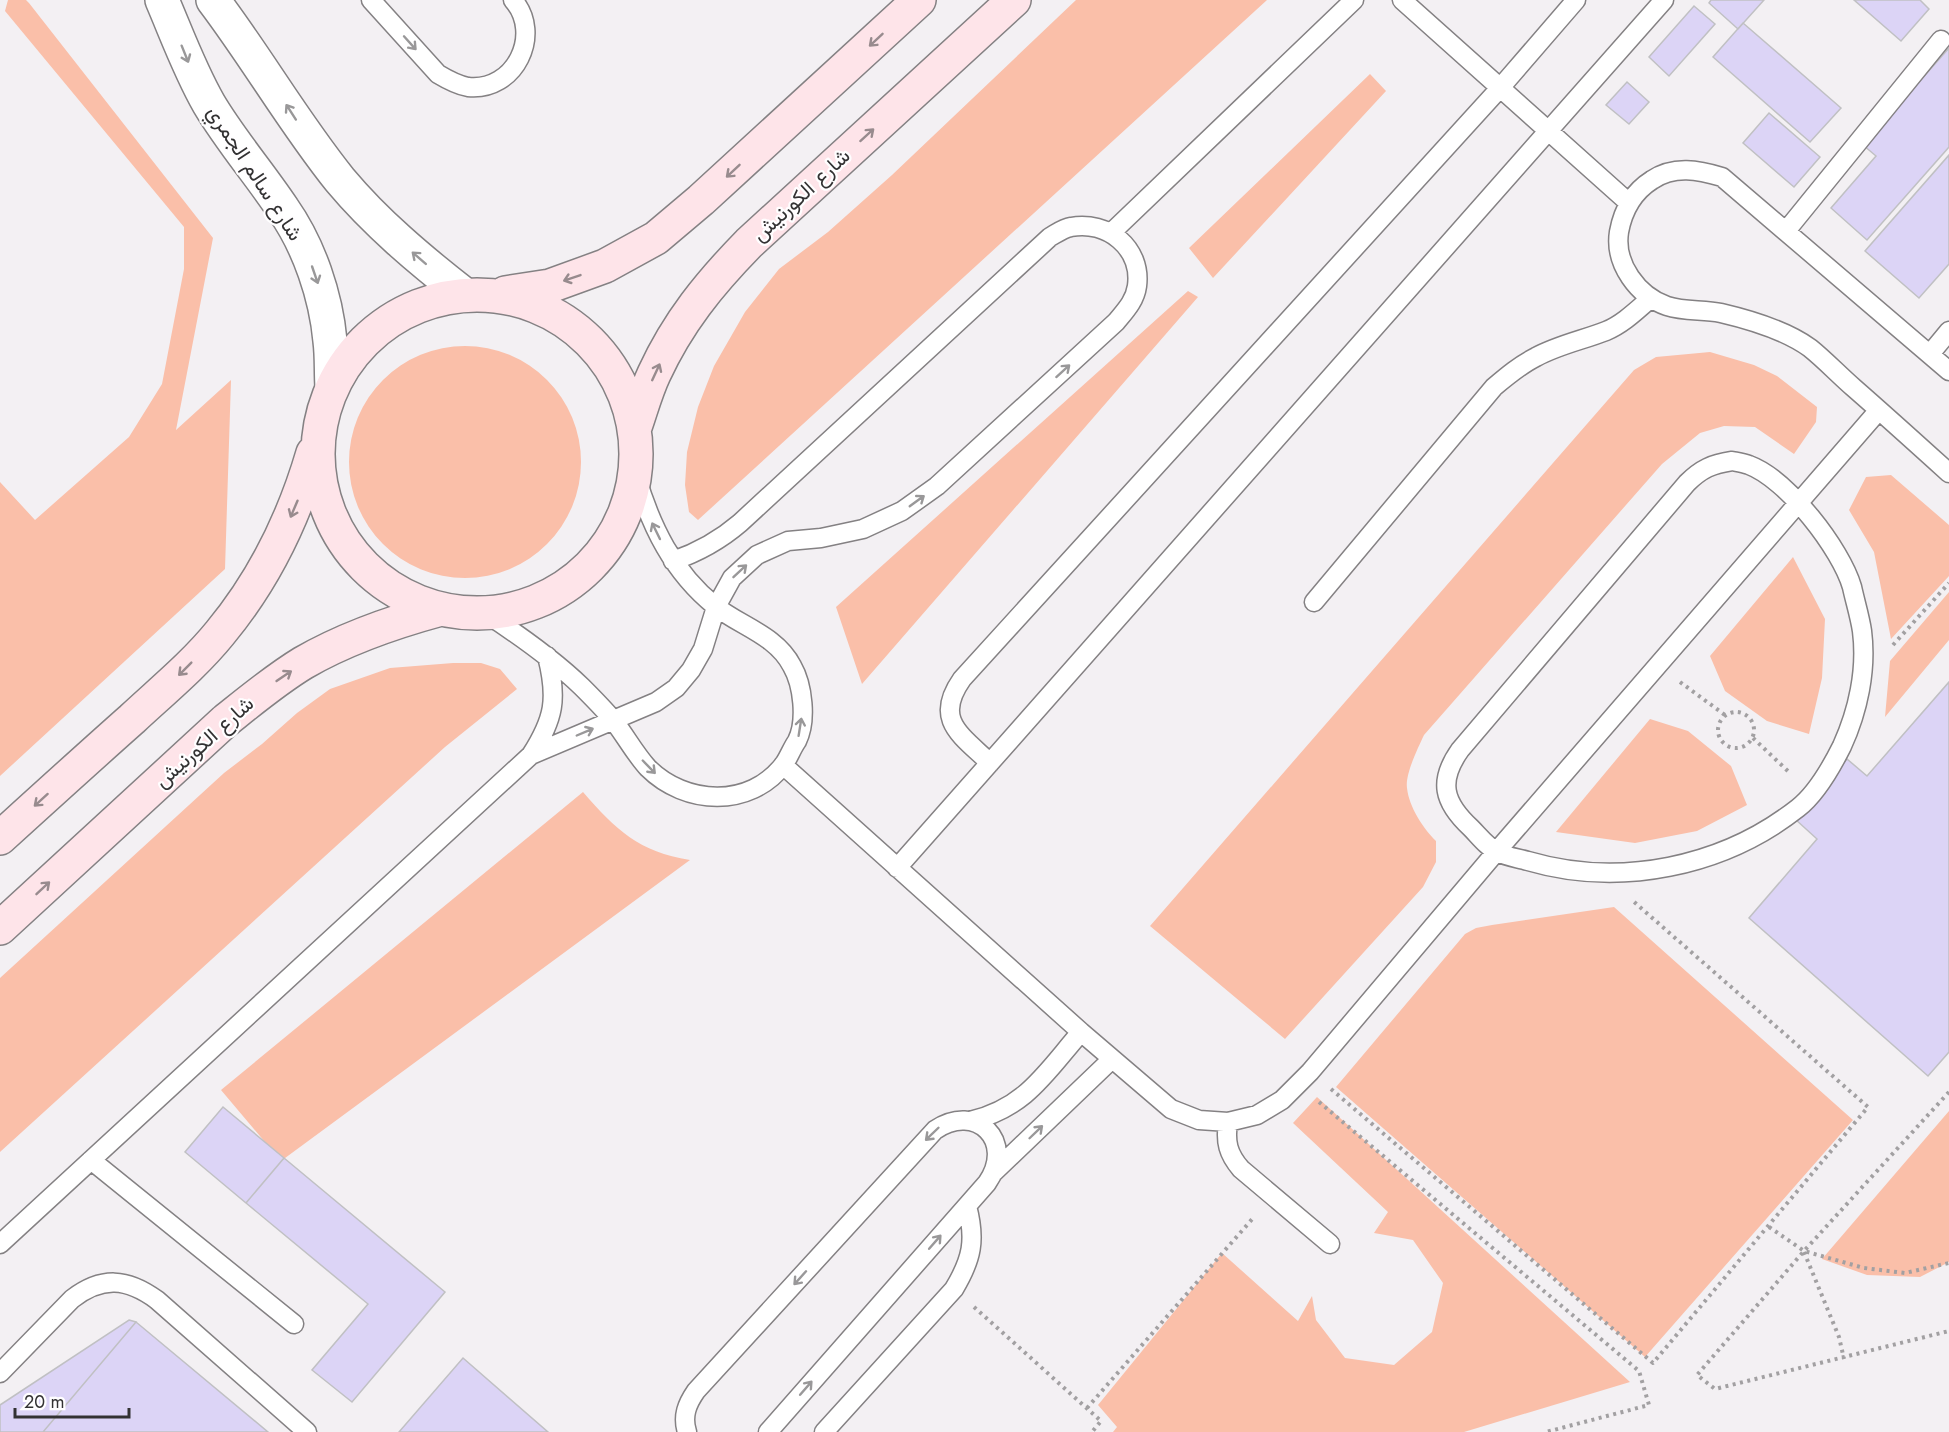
<svg xmlns="http://www.w3.org/2000/svg" width="1949" height="1432" font-family="Jost,Vazirmatn,sans-serif">
<style>
.green{fill:#fabfa9}
.building{fill:#dcd4f6;stroke:#c0c0c3;stroke-width:1.5}
.lines{fill:none;stroke-linecap:round;stroke-linejoin:round}
.lane-casing{stroke:#848183;stroke-width:21}
.street-casing{stroke:#848183;stroke-width:36}
.secondary-casing{stroke:#848183;stroke-width:36}
.path{stroke:#a2a0a2;stroke-width:4;stroke-dasharray:3 4.5;stroke-linecap:butt}
.lane{stroke:#fff;stroke-width:18}
.street{stroke:#fff;stroke-width:33}
.secondary{stroke:#fee4e9;stroke-width:33}
.oneway{stroke:#988b8e}
.oneway2{stroke:#999899}
.labels{text-anchor:middle;dominant-baseline:central;stroke-width:4.5;stroke-linejoin:round;paint-order:stroke}
.street-label{font-size:21px;fill:#333233;stroke:#fffeff}
</style>
<rect width="100%" height="100%" fill="#f3f0f3"/>
<path class="green" d="M8,0H26L29,3L213,238L176,430L231,380L225,569L0,776V482L35,520L129,437L162,384L184,269V227L5,11Z
M1076,0H1267L698,520L689,512L685,485L687,452L698,407L714,366L745,312L779,269L828,232L892,175Z
M1370,74L1386,91L1213,278L1189,248Z
M1188,291L1198,297L862,684L836,607Z
M349 462a116 116 0 1 1 232 0a116 116 0 1 1-232 0Z
M1710,352L1754,365L1777,376L1817,407L1816,422L1794,454L1755,427L1724,426L1700,433L1662,464L1424,735C1418,748 1405,774 1407,788C1409,807 1423,828 1436,841V862L1423,887L1285,1039L1150,926L1634,370L1656,357Z
M1891,475L1949,525V576L1891,639L1874,552L1849,510L1866,477Z
M1793,557L1825,619L1822,678L1809,734L1767,721L1725,691L1710,656Z
M1949,592V640L1885,717L1890,661Z
M453,663H481L500,669L517,689L445,747L0,1152V978L224,773L262,744L297,713L330,689L390,668Z
M1650,719L1688,731L1731,766L1747,805L1697,831L1635,843L1556,832Z
M583,792C616,830 639,852 690,860L281,1161L221,1090Z
M1614,907L1853,1120L1645,1357L1336,1087L1465,934L1476,928L1492,925Z
M1317,1097L1630,1382L1464,1432H1113L1117,1427L1098,1405L1222,1253L1298,1321L1312,1296L1316,1320L1345,1358L1394,1365L1432,1332L1443,1283L1413,1240L1374,1233L1388,1212L1293,1123Z
M1949,1111V1262L1920,1277L1867,1275L1822,1259Z"/>
<path class="building" d="M1711,0H1764L1738,29L1709,3Z
M1854,0H1920L1929,9L1901,41Z
M1694,6L1715,24L1669,76L1649,57Z
M1743,23L1841,108L1810,142L1713,57Z
M1949,48V147L1867,240L1831,208L1876,156L1863,145Z
M1627,82L1649,102L1629,124L1606,105Z
M1769,113L1820,157L1794,187L1743,143Z
M1949,155V264L1919,298L1865,251Z
M1949,682V1052L1928,1076L1749,918L1817,839L1795,819L1847,759L1867,776Z
M223,1107L284,1158L246,1203L185,1152Z
M284,1158L445,1292L352,1402L312,1370L368,1304L246,1203Z
M129,1320L136,1322L43,1432H0V1405Z
M136,1322L268,1432H43Z
M463,1358L548,1432H399Z"/>
<g class="lines">
<g class="lane-casing">
<path id="lane" d="M371,0L438,74C448,80 457,85 468,87C515,92 543,34 513,0
M1402,0L1629,203
M1786,231L1941,40
M1112,232L1354,0
M1930,354L1949,331
M1949,371L1722,177C1699,170 1674,165 1652,180C1633,192 1623,210 1619,232C1614,264 1638,296 1667,306C1685,312 1704,309 1721,313C1751,320 1785,330 1810,348C1825,360 1839,375 1854,388C1886,416 1917,444 1949,473
M1732,461C1737,462 1744,463 1749,465C1787,479 1841,549 1852,587C1855,601 1860,617 1862,631C1867,670 1858,711 1842,746C1832,766 1816,794 1798,808C1723,867 1620,888 1528,861C1518,858 1507,857 1498,852C1488,848 1479,836 1471,828C1443,802 1438,781 1460,750L1687,483C1701,469 1712,464 1732,461Z
M1314,602L1494,387C1507,376 1520,365 1536,357C1558,345 1583,340 1606,331C1623,324 1637,310 1651,298
M485,613C519,635 553,659 582,687C593,698 604,709 613,720C625,735 635,754 648,768C685,805 750,809 784,764C789,757 792,748 797,741C807,721 803,685 792,666C776,635 740,626 715,606C673,572 651,527 636,476
M531,755L656,702L676,688L691,670L703,649L716,607L732,578L757,555L788,541L821,538L863,529L902,511L937,486L1116,322C1125,311 1135,301 1137,286C1142,248 1107,220 1071,227C1064,228 1057,233 1050,237L740,523C719,541 699,552 673,561
M990,763C961,735 933,720 962,679L1500,88L1576,0
M783,765L1081,1032L1171,1109L1199,1120L1228,1122L1257,1115L1282,1100L1310,1072L1496,852L1879,410
M897,868L1664,0
M970,1121C1026,1108 1046,1072 1081,1032
M1228,1122C1225,1142 1228,1154 1241,1169L1330,1244
M91,1160L294,1324
M994,1172L1112,1059
M0,1244L531,755C554,719 558,699 547,656
M0,1373L72,1299C102,1276 127,1278 157,1300L307,1432
M687,1432C682,1416 687,1404 696,1391L935,1130C976,1102 1016,1141 987,1183L768,1432
M824,1432L954,1289C972,1259 976,1240 967,1206"/>
</g>
<g class="street-casing">
<path id="street" d="M162,0C177,35 190,71 209,104C231,141 259,173 283,209C309,246 326,296 330,341C332,356 331,372 332,387
M213,0C257,58 294,123 340,180C376,223 420,260 465,295"/>
</g>
<g class="secondary-casing">
<path id="secondary" d="M505,293L550,286L605,266L656,238L701,200L919,0
M318 454a159 159 0 1 1 318 0a159 159 0 1 1-318 0Z
M635,427C641,410 646,391 654,374C678,322 709,284 749,243L1014,0
M0,838C44,798 88,758 132,719C162,691 194,665 220,633C264,580 294,518 313,453
M0,928L225,721C250,701 275,680 303,663C346,638 393,622 441,609"/>
</g>
<path class="path" d="M1893,645L1949,583
M1680,682L1725,715
M1718 730a18 18 0 1 1 36 0a18 18 0 1 1-36 0Z
M1753,738L1791,774
M1331,1089L1653,1363L1868,1107L1633,901
M1949,1092L1804,1251L1697,1375L1715,1389L1949,1331
M1319,1102L1639,1371L1649,1405L1546,1432
M1769,1227L1804,1251L1864,1268L1905,1273L1949,1263
M1804,1252L1839,1337L1844,1359
M974,1307L1101,1421L1092,1432
M1087,1408L1254,1217"/>
<use href="#lane" class="lane"/>
<use href="#street" class="street"/>
<use href="#secondary" class="secondary"/>
</g>
<defs><path id="oneway-shaft" d="M-6 0H5M1.5-3L5.5 0L1.5 3" fill="none" stroke-width="1.6" stroke-linecap="round" stroke-linejoin="round" transform="scale(1.5)"/></defs>
<g class="oneway">
<use href="#oneway-shaft" transform="translate(876 40) rotate(137)"/>
<use href="#oneway-shaft" transform="translate(867 135) rotate(-42)"/>
<use href="#oneway-shaft" transform="translate(733 171) rotate(137)"/>
<use href="#oneway-shaft" transform="translate(572 278) rotate(161)"/>
<use href="#oneway-shaft" transform="translate(656 372) rotate(-65)"/>
<use href="#oneway-shaft" transform="translate(294 509) rotate(113)"/>
<use href="#oneway-shaft" transform="translate(185 669) rotate(135)"/>
<use href="#oneway-shaft" transform="translate(284 676) rotate(-34)"/>
<use href="#oneway-shaft" transform="translate(41 800) rotate(138)"/>
<use href="#oneway-shaft" transform="translate(43 888) rotate(-43)"/>
</g>
<g class="oneway2">
<use href="#oneway-shaft" transform="translate(410 43) rotate(48)"/>
<use href="#oneway-shaft" transform="translate(185 54) rotate(68)"/>
<use href="#oneway-shaft" transform="translate(291 112) rotate(-123)"/>
<use href="#oneway-shaft" transform="translate(419 258) rotate(-139)"/>
<use href="#oneway-shaft" transform="translate(315 275) rotate(71)"/>
<use href="#oneway-shaft" transform="translate(1063 371) rotate(-42)"/>
<use href="#oneway-shaft" transform="translate(917 501) rotate(-36)"/>
<use href="#oneway-shaft" transform="translate(656 531) rotate(-116)"/>
<use href="#oneway-shaft" transform="translate(740 571) rotate(-43)"/>
<use href="#oneway-shaft" transform="translate(800 727) rotate(-81)"/>
<use href="#oneway-shaft" transform="translate(585 732) rotate(-23)"/>
<use href="#oneway-shaft" transform="translate(649 767) rotate(46)"/>
<use href="#oneway-shaft" transform="translate(1036 1132) rotate(-44)"/>
<use href="#oneway-shaft" transform="translate(932 1134) rotate(136)"/>
<use href="#oneway-shaft" transform="translate(935 1242) rotate(-49)"/>
<use href="#oneway-shaft" transform="translate(800 1278) rotate(132)"/>
<use href="#oneway-shaft" transform="translate(806 1388) rotate(-49)"/>
</g>
<g class="labels">
<g class="street-label">
<text transform="translate(255 173) rotate(57)">شارع سالم الجمري</text>
<text transform="translate(801 195) rotate(-43)">شارع الكورنيش</text>
<text transform="translate(204 742) rotate(-42)">شارع الكورنيش</text>
</g>
</g>
<path d="M15 1408v9h114v-9" fill="none" stroke="#333233" stroke-width="3"/>
<text x="24" y="1408" font-size="18" fill="#333233" stroke="#fffeff" stroke-width="4.5" paint-order="stroke">20 m</text>
</svg>
